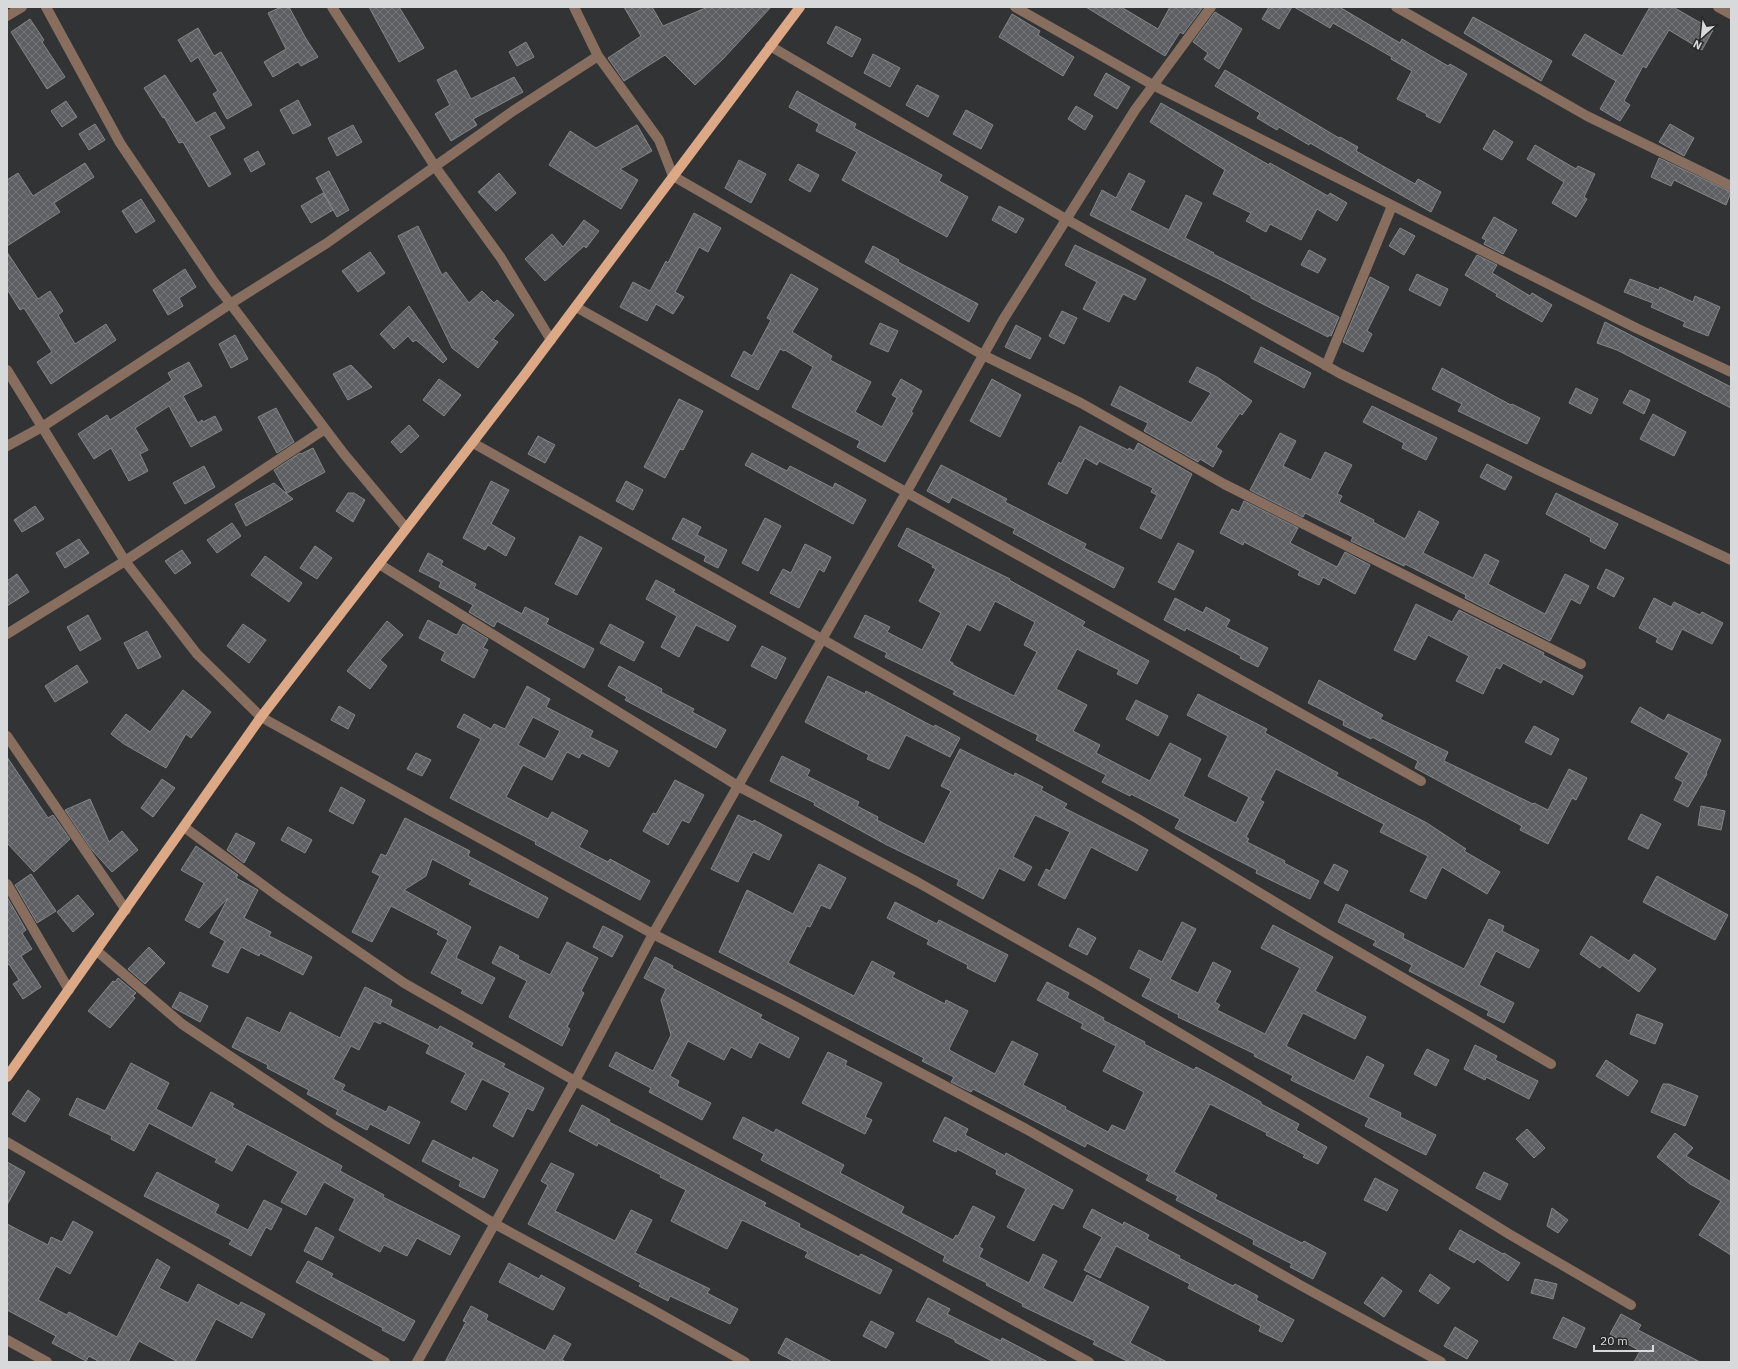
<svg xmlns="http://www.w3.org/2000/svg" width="1738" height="1369" font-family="'IBM Plex Sans',sans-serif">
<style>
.building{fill:url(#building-cross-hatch);stroke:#848789;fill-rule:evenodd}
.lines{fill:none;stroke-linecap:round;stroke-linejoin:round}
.minor{stroke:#886e5e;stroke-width:10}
.major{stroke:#dda886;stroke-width:10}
</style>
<defs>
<pattern id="building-cross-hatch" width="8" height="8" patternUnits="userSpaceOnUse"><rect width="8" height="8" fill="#5d5f62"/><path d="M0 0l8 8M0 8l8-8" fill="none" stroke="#747578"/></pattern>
</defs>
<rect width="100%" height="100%" fill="#313335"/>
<path class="building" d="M281,7H289L305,37L318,57L301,66L298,62L273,77L264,62L286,49L268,13Z
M369,7H399L424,48L399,62Z
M624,7H652L663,26L708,7H771L722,60L695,85L665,55L624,81L608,58L641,36Z
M1086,7H1121L1158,29L1170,7H1203L1183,34L1180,32L1165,56Z
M1269,7H1292L1279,29L1262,19Z
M1294,7H1342L1341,8L1400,43L1402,39L1448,66L1450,64L1467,74L1440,123L1426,116L1427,114L1397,99L1412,71L1391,59L1392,57L1333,23L1330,28Z
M1650,7H1673L1713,30L1702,50L1669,30L1646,68L1643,66L1624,101L1630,105L1620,121L1600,109L1616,81L1572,55L1585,34L1622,56Z
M1215,12L1242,29L1219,69L1204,59L1208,53L1193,42Z
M1012,14L1040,31L1038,35L1074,57L1063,76L999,37Z
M1473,17L1552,61L1541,81L1464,33Z
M30,19L44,40L42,42L65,77L47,89L11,32Z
M836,26L861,39L852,57L827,43Z
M198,28L214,56L221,52L252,105L227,119L213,94L218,91L198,57L191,62L178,40Z
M526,42L534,57L517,66L509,52Z
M873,54L900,68L890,87L864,73Z
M456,70L471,99L514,77L523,92L473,119L477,125L451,141L435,114L450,105L437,80Z
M1225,70L1339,138L1340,137L1358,147L1356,151L1415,184L1418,179L1441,192L1431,212L1310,143L1309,145L1279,127L1277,130L1257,118L1260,113L1215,86Z
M1106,73L1130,87L1117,109L1094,95Z
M165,75L196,123L215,112L225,128L209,136L231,174L209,187L183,142L179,143L164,117L163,118L144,88Z
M917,85L939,96L928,117L906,105Z
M797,91L856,124L854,128L942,175L939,181L968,197L947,237L842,180L857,152L816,131L819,124L789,107Z
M298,100L311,125L293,134L280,110Z
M66,101L77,117L62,127L51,111Z
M1161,103L1269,165L1270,163L1328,196L1330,193L1347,203L1337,221L1317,209L1301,240L1270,224L1266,232L1246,221L1251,213L1213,194L1225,170L1150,122Z
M1076,106L1093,116L1085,130L1068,119Z
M966,110L993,125L981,149L953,134Z
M95,124L105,140L89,150L79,134Z
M1670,124L1694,138L1684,156L1659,142Z
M353,125L362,142L337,156L328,138Z
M637,125L652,151L620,169L638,180L621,209L549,165L570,131L596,148Z
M1494,130L1513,142L1502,160L1483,149Z
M1535,145L1576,169L1578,166L1595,174L1584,197L1587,199L1576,217L1552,203L1564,182L1527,159Z
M258,151L265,164L251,172L244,159Z
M1659,158L1731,192L1726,205L1674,180L1671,186L1651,177Z
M739,160L766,174L751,203L725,188Z
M85,163L94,177L54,203L60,212L7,246V180L18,173L33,196Z
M798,164L819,175L810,192L789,180Z
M329,171L349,210L337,217L316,178Z
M499,173L516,193L496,211L478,192Z
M1129,173L1145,181L1130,210L1169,230L1186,195L1202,203L1185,238L1214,253L1213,254L1339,317L1331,336L1329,335L1328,337L1251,298V296L1221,280L1090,215L1102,190L1116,198Z
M323,193L333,210L311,223L301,206Z
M141,199L155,221L136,233L122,211Z
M999,206L1024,219L1016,233L992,220Z
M694,213L721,228L708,252L699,247L675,292L684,297L673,314L656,304L647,321L620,307L633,282L650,291L666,261L668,263Z
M1494,217L1517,230L1503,254L1484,244L1486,240L1482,238Z
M584,220L599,231L586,248L584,246L545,281L525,259L552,234L563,247Z
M418,226L442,275L446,272L469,303L482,291L494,303L497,300L514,315L493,339L498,342L478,368L452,348L398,236Z
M1400,228L1415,236L1404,255L1389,246Z
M1075,245L1146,279L1135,300L1123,294L1109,322L1083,309L1097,282L1065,265Z
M873,246L899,260L898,262L978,304L969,322L865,262Z
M1309,250L1326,259L1318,273L1301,265Z
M7,252L38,299L50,291L63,311L58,315L75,344L106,324L116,340L51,384L37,362L52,352L24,308L20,310L7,289Z
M370,252L385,273L358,292L342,271Z
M1477,255L1497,265L1492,273L1530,296L1532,293L1552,305L1542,322L1496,296L1497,294L1465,275Z
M185,269L196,287L179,298L183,306L168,315L153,290Z
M791,274L818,289L792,332L832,356L830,360L871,382L855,412L882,427L897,398L892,395L901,379L922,391L911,412L913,413L885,462L857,447L860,441L792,407L813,367L785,350L784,351L780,349L758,390L731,376L744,351L752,356L771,320L767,318Z
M1417,274L1448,289L1440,306L1409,290Z
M1370,277L1389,287L1367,331L1372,334L1363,352L1343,342Z
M1630,279L1659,290L1660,287L1693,302L1695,296L1720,307L1708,336L1683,326L1685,322L1651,307L1653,303L1624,292Z
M409,306L447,359L443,363L416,340L413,342L408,336L394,349L380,334Z
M1062,311L1077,318L1064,344L1049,336Z
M1605,322L1731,387V408L1617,350L1597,343Z
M880,323L898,331L888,352L870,344Z
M1016,325L1041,338L1030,359L1005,347Z
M235,335L248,359L231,368L219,344Z
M1261,347L1311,373L1304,388L1254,362Z
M189,362L202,386L183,396L198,423L202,420L203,422L215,416L222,430L191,447L169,406L135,428L148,450L140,454L148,471L129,481L111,448L94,459L78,434L107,415L110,420L172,380L168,373Z
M351,365L372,387L348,400L333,374Z
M1197,367L1217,377L1252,401L1242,415L1240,413L1216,447L1222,451L1213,467L1200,459L1198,462L1144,431L1148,423L1111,405L1120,386L1191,423L1211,393L1189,382Z
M1442,368L1511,405L1512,404L1540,418L1527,444L1458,411L1462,404L1432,389Z
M439,379L461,395L444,416L423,400Z
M992,379L1021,395L1000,437L970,421Z
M1576,388L1598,399L1591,414L1569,403Z
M1630,390L1650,400L1644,414L1623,403Z
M679,399L703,411L683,450L680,449L665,478L644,467Z
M1372,406L1437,438L1426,460L1402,448L1404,443L1363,422Z
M276,408L294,442L277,453L258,417Z
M1653,414L1686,432L1674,456L1640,439Z
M409,425L419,436L401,453L391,442Z
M1080,426L1128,450L1129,448L1134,451L1138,443L1192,474L1161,539L1140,528L1157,495L1151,492L1153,488L1099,461L1097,465L1085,458L1067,494L1048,484L1059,462L1061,464Z
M1280,433L1296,441L1283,466L1311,480L1325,452L1352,465L1337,494L1342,496L1339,502L1374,520L1373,522L1405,539L1419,511L1439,522L1423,553L1473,578L1485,554L1499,561L1488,584L1545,614L1565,574L1589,586L1580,604L1571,599L1550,641L1465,598L1466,595L1405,564L1404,566L1351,541L1353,537L1305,513L1303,517L1250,490Z
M538,436L555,445L545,463L528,454Z
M313,448L325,472L287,493L274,470L300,453L301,454Z
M752,453L787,471L790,466L833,488L835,483L866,500L853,524L745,465Z
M1487,464L1512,477L1505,490L1480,477Z
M941,465L1007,499L1005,502L1086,544L1084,548L1124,568L1114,588L1013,533L1015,529L952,497L949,503L927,491Z
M204,466L215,487L185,504L173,483Z
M491,481L509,490L491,524L515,538L506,556L488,545L485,550L463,538Z
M626,481L643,490L633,510L616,501Z
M274,483L293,499L246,526L235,504Z
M348,493H354L365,500L353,522L336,511Z
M1556,493L1618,524L1605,549L1590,541L1591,538L1546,514Z
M1244,501L1298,528L1290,543L1337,567L1345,552L1370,565L1355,594L1323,577L1319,585L1298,575L1300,571L1244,542L1243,545L1220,533L1232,509L1239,512Z
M35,506L44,519L22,532L14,520Z
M683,518L701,527L697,535L727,550L718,568L704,561L706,556L672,539Z
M765,518L781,526L758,571L742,563Z
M232,523L241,536L217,553L207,540Z
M907,528L1010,579L1009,580L1085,622L1082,626L1149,661L1137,684L1117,674L1119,670L1077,649L1056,689L1087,705L1073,731L1100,745L1096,753L1150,781L1170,743L1201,759L1183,796L1236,823L1249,797L1208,776L1228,736L1187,715L1198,694L1267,729L1265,733L1338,773L1336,776L1427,823L1466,849L1464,851L1500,872L1487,894L1442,867L1426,899L1410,891L1428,856L1380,832L1384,824L1276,769L1260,800L1264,802L1246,837L1249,839L1247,842L1285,861L1284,863L1319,881L1310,899L1256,873L1257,870L1175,828L1180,819L1131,794L1130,796L1102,782L1106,775L1036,740L1038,735L953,694L955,691L885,657L887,653L854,637L865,615L890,627L887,632L922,650L941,613L919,601L936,569L932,567L933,565L898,546ZM995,601L1035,622L1024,645L1037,652L1014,696L953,665V663L949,661L967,624L980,631Z
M580,536L602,548L577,595L555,584Z
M79,539L89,553L65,568L56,553Z
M1178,543L1194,551L1174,590L1158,582Z
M805,544L831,557L824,572L819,569L799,608L770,593L783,569L791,573Z
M315,546L332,558L317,579L300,568Z
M182,550L191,563L175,574L165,561Z
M428,553L443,561L441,565L476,584L474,588L522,614L525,607L549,619L546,624L594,649L584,668L497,621L494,627L469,612L473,605L439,587L441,582L419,571Z
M265,556L302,583L289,602L251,575Z
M1606,569L1624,578L1614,597L1597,588Z
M17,574L29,592L7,606V581Z
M656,580L675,590L673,592L736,626L728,641L696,625L679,657L661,647L677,616L646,599Z
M1175,598L1203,613L1206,607L1230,620L1226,627L1268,648L1258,667L1240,658L1241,656L1186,628L1185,631L1164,620Z
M1654,598L1671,607L1674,602L1700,615L1702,612L1723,623L1712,644L1682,629L1672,650L1656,642L1658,638L1639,628Z
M1416,604L1452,622L1459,610L1544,653L1543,655L1583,676L1573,695L1543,679L1541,683L1503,663L1500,669L1496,667L1483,694L1456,681L1469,656L1428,635L1415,660L1394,650Z
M88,615L101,639L80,651L67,627Z
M428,620L454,634L457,635L463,624L488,639L483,648L488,650L474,678L441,660L445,652L419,638Z
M387,621L403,635L380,660L387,666L370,689L347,671Z
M243,624L266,640L249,663L227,646Z
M610,624L644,642L634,661L600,643Z
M147,631L161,657L138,669L124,643Z
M762,646L786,658L776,679L751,666Z
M77,665L88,682L55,702L45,686Z
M619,666L662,689L661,692L694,709L692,712L726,730L716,748L625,700L627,697L608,686Z
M828,676L865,694L866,691L934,727L935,725L960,738L950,757L906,735L889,769L867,759L869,755L805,722Z
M1319,680L1383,715L1380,719L1448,752L1444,761L1533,804L1534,803L1548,810L1569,769L1587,778L1576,800L1572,798L1548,844L1520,830L1522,826L1415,768L1418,761L1372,737L1371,739L1343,725L1344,721L1308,703Z
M527,686L550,699L546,707L593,731L590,737L618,751L609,767L582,753L579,758L567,752L552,780L523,765L506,797L548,819L552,812L588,831L579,847L608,862L610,859L650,881L640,900L535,844L536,842L450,798L481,739L457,727L464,714L491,729L494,724L505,729ZM533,717L560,731L545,759L518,745Z
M183,690L211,712L191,738L186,734L166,768L124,744L111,734L126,714L150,732Z
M1136,700L1168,716L1158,736L1126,719Z
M339,706L355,715L348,729L331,720Z
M1640,707L1664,721L1668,714L1721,740L1706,773L1707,774L1688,807L1674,800L1683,782L1675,778L1689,753L1631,722Z
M1534,726L1559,739L1551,755L1525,742Z
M960,749L1014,776L1015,773L1043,787L1041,790L1067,804L1064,808L1148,850L1137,871L1091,847L1065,899L1038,885L1046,869L1050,871L1070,832L1035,815L1013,857L1032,867L1024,881L999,868L983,899L957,885L959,880L887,845L814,805L815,803L770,781L782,756L810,770L807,776L859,802L857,806L878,817L877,820L924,844L951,791L941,786Z
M416,753L431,760L422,776L407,769Z
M7,757L48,818L53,815L70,839L34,872L7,843Z
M162,779L175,788L153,817L141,808Z
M675,780L704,795L689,823L682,820L668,845L643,831L653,813L656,814Z
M341,787L365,800L353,824L329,811Z
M90,799L109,842L122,831L138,850L112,872L92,850L65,810Z
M1701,806L1725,811L1721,830L1698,825Z
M1641,814L1661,824L1648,849L1628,839Z
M738,815L753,822L754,820L782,835L769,860L753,852L738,882L711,869Z
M405,818L470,851L468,856L548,898L538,918L469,884L472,880L432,859L426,876L404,890L471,927L456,958L495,978L482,1004L461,993L463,990L431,973L448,940L437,934L439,931L391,906L372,942L352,932L380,876L372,872L381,854L386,856Z
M288,827L312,840L305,853L281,840Z
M236,833L255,843L244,863L227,850Z
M196,846L238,875L236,878L258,890L244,918L271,932L269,936L312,957L303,975L260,953L259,956L241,947L228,973L212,966L225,941L210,933L228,898L199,928L185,920L204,883L181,870Z
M819,864L846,878L830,909L821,905L810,927L807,926L788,963L854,996L872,961L895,973L892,977L945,1004L946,1000L968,1011L949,1049L951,1051L995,1074L1012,1041L1038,1054L1023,1085L1066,1107L1065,1109L1108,1132L1112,1125L1125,1131L1144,1092L1103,1071L1116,1046L1081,1028L1083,1024L1037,1000L1047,982L1069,993L1067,998L1104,1018L1103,1020L1145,1042L1144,1044L1194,1070L1196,1067L1219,1079L1261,1102V1104L1299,1124L1296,1130L1327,1147L1318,1164L1303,1157L1305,1155L1266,1135L1267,1133L1210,1104L1174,1172L1217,1195L1215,1199L1302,1243L1304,1241L1326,1253L1313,1279L1290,1267L1292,1264L1253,1244L1254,1240L1176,1200L1178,1196L1146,1180L1149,1175L1087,1143L1085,1147L973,1089L971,1092L951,1082L954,1077L922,1061L924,1058L719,952L747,890L793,914Z
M1334,864L1348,871L1338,891L1324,883Z
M31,874L56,911L37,923L15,885Z
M1657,876L1728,915L1715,940L1643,902Z
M78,895L94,914L73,932L57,912Z
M7,897L26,930L22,933L32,949L21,956L41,987L23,999L13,984L19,980L9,964L7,965Z
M895,902L937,924L939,920L1008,955L995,982L967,968L968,965L927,944L929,940L887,918Z
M1346,904L1404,934L1403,938L1464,969L1489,919L1504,926L1502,931L1539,950L1529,968L1496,951L1479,985L1514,1003L1504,1023L1487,1015L1489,1011L1409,971L1412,965L1373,945L1376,941L1338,922Z
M1182,922L1196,929L1170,979L1198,993L1213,962L1231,971L1215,1002L1220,1005L1217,1010L1265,1034L1300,968L1261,948L1273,925L1333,957L1315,991L1366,1017L1355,1039L1303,1013L1286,1046L1354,1081L1367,1056L1384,1065L1368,1097L1401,1113L1400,1117L1436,1135L1426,1155L1365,1126L1369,1118L1291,1080L1293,1076L1254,1056L1255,1054L1178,1017L1179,1015L1142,996L1151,979L1130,968L1139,950L1162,962Z
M603,926L623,936L612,957L593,947Z
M1078,928L1096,938L1087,955L1069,946Z
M1591,936L1629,961L1634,954L1656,969L1639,992L1602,965L1600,968L1580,954Z
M567,942L598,958L581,991L584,993L567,1027L570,1029L562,1046L509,1017L527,981L492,963L500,946L519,956L518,959L550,975Z
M149,947L165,963L145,984L128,969Z
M655,957L673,966L672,968L762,1015L760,1018L799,1038L789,1058L759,1042L751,1058L731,1047L724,1060L688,1041L670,1076L679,1081L677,1086L711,1103L702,1120L649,1092L651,1088L609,1066L616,1052L653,1071L671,1035L661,1000L666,989L644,978Z
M118,978L136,993L133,996L135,998L110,1028L88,1011L113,981L115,982Z
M365,987L392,1000L390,1006L438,1030L440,1026L473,1043L471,1047L505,1064L503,1067L544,1088L533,1111L527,1108L513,1137L493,1126L510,1093L482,1079L466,1110L451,1102L466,1073L426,1053L430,1045L382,1021L380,1024L374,1021L359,1050L351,1046L333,1079L345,1085L342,1090L386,1112L389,1106L420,1122L409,1144L370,1124L367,1130L336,1114L338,1110L307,1094L309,1090L267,1068L268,1065L232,1047L247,1017L280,1033L290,1012L340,1038Z
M180,992L208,1006L200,1022L172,1007Z
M1637,1014L1663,1024L1655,1044L1630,1034Z
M1475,1045L1497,1056L1495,1060L1538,1081L1529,1099L1486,1077L1485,1080L1464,1069Z
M1427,1049L1449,1060L1436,1086L1414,1074Z
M828,1052L847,1061L845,1065L882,1083L865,1117L872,1120L865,1134L802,1103Z
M1606,1060L1638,1081L1628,1096L1596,1076Z
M131,1063L169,1083L156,1109L192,1128L211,1092L234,1104L232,1107L342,1166L340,1171L384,1195L383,1197L460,1236L450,1255L417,1238L407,1256L384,1245L380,1252L339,1230L355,1199L324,1182L306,1215L281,1202L298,1172L247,1144L232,1171L215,1162L217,1159L149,1123L134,1151L111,1139L112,1136L69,1115L77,1098L105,1111Z
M1663,1084H1669L1698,1096L1685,1126L1651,1112Z
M28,1090L40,1099L25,1122L12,1114Z
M582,1105L610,1120L609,1122L766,1203L764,1206L800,1224L799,1227L859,1257L861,1254L892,1270L880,1294L805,1257L808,1252L742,1220L727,1249L671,1221L686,1190L660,1177L661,1175L598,1143L597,1146L569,1131Z
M743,1117L774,1133L776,1129L844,1165L840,1173L904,1207L901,1213L953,1240L956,1235L958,1236L973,1206L995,1217L979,1247L983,1249L979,1257L1029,1283L1043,1254L1057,1261L1043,1288L1073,1303L1087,1275L1149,1307L1130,1343L1167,1362H1129L1093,1344L1095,1341L1022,1306L1023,1304L986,1285L987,1283L943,1261L945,1256L910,1237L761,1160L764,1154L733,1138Z
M945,1117L968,1129L965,1135L1005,1156L1006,1153L1073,1190L1063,1209L1053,1204L1034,1241L1007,1227L1026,1189L996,1174L997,1170L957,1149L956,1152L933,1141Z
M1527,1129L1545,1148L1534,1158L1516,1139Z
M1675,1133L1693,1148L1686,1156L1731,1182V1255L1699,1235L1721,1201L1690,1184L1657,1157Z
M433,1140L472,1160L473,1157L498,1170L484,1198L459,1186L461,1181L422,1161Z
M7,1162L25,1172L7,1205Z
M551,1163L574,1174L555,1211L615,1241L631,1210L652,1220L635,1253L710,1289L707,1293L738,1309L730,1324L670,1296L668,1301L639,1286L641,1283L528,1224L548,1185L541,1181Z
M157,1172L219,1205L215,1213L248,1230L264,1200L282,1209L271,1230L266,1227L251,1256L229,1244L232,1240L144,1196Z
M1484,1172L1508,1184L1500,1200L1476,1188Z
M1375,1178L1398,1190L1387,1211L1364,1200Z
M1552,1208L1568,1220L1558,1233L1547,1226Z
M1092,1209L1123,1225L1124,1222L1149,1235L1147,1239L1180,1256L1179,1258L1233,1286L1235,1284L1258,1296L1256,1300L1294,1320L1282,1342L1259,1331L1261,1326L1188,1288L1190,1284L1116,1246L1100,1278L1084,1270L1102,1237L1083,1227Z
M73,1221L93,1232L70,1274L56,1266L38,1300L67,1315L69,1312L117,1337L157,1259L170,1267L159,1288L188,1303L198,1284L239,1306L241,1302L265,1314L252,1338L216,1319L194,1362H178L139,1341L128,1362H100L89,1356L86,1361L52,1343L56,1336L7,1310V1224L48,1245L51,1237L62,1242Z
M316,1227L334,1237L322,1260L304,1251Z
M1460,1230L1503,1254L1504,1253L1520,1263L1508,1281L1477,1259L1474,1263L1449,1249Z
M308,1261L333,1274L331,1277L415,1321L404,1341L382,1330L383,1328L296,1282Z
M509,1263L539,1279L541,1275L565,1288L553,1310L499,1282Z
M1430,1274L1450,1288L1438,1304L1419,1291Z
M1382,1277L1402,1291L1384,1317L1364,1303Z
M1535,1279L1557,1284L1553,1299L1531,1293Z
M928,1298L950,1309L947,1314L1001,1341L1002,1338L1048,1362H994L955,1342V1340L916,1321Z
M471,1306L488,1315L486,1320L545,1351L554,1335L571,1344L562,1360L566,1362H445L466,1322L463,1321Z
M1621,1314L1641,1325L1638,1330L1700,1362H1634L1640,1351L1610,1334Z
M1563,1317L1585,1328L1576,1348L1553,1338Z
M871,1321L894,1333L886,1348L863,1336Z
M1455,1327L1478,1341L1467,1359L1444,1346Z
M786,1338L832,1362H795L778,1353Z"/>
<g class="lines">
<path class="minor" d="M46,7L120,143L214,282L344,454L406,528
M332,7L436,168L501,258L551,340
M574,7L598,56L659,140L673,176L983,355L1081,403L1224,484L1581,664
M1015,7L1153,85L1636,328L1731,372
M1396,7L1587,116L1731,186
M1718,7L1731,14
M7,16L22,7
M770,46L1066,219L1341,374L1540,471L1731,560
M576,307L1421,781
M1326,366L1392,206
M7,370L125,561L197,654L261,717L653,934L785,1001L1026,1129L1300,1285L1441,1362
M473,443L822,639L1138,819L1326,933L1551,1064
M7,446L42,427L230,304L327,243L513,111L598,56
M379,564L738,786L919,883L1095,983L1304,1107L1509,1234L1631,1305
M7,634L125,561L325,429
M7,736L126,910
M184,827L279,897L404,983L575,1081L867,1239L1089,1362
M7,884L69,990
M97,951L182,1024L330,1123L495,1224L651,1309L745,1362
M7,1142L385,1362
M7,1340L47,1362
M417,1362L575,1081L653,934L906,493L1003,320L1135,110L1211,7"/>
<path class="major" d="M7,1077L261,717L523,377L800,7"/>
</g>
<rect width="1738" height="1369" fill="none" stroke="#d8d9db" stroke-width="16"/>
<g transform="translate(1702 36) rotate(207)" stroke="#27292b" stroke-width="3" paint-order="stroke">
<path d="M0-3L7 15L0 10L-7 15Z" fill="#d8d9db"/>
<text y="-6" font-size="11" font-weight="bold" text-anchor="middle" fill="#d8d9db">N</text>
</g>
<path d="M1594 1345v6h59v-6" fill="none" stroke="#d8d9db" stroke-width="2"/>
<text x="1600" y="1345" font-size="12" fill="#d8d9db" stroke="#27292b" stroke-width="3" paint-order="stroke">20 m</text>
</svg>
